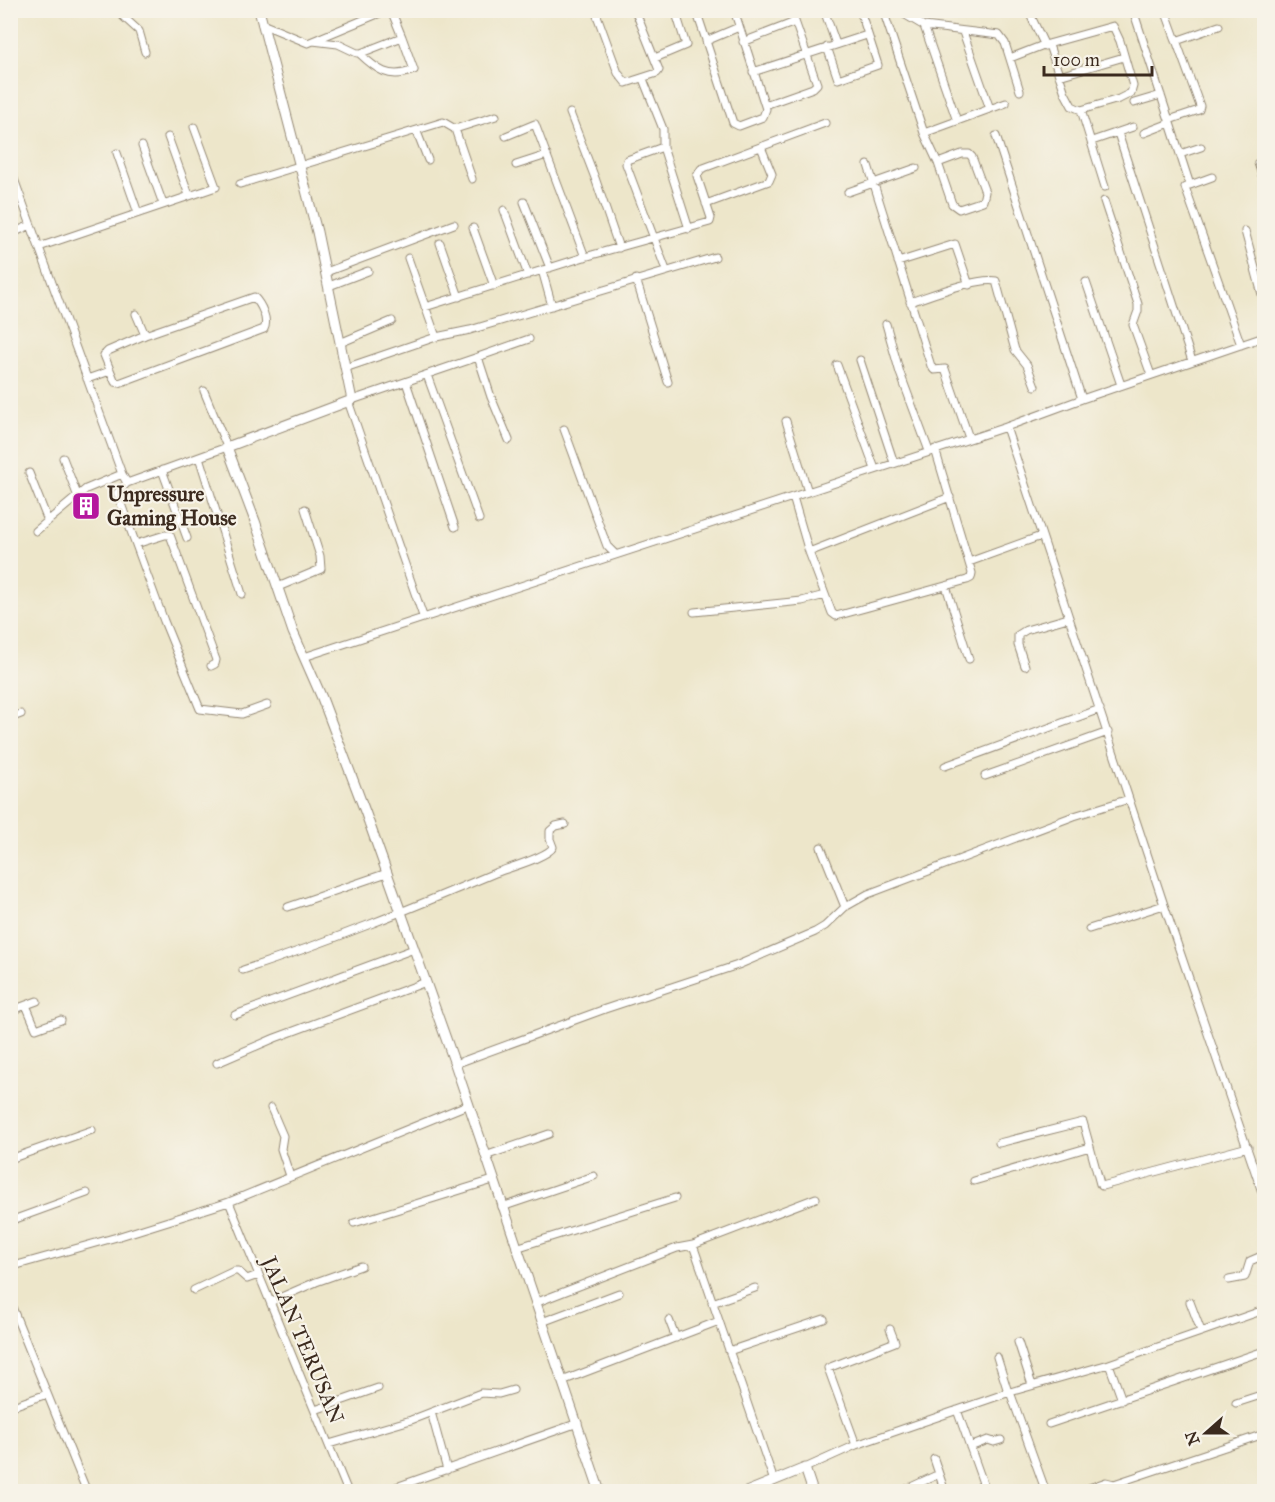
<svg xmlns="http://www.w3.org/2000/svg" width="1275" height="1502" font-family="'IM FELL Great Primer',serif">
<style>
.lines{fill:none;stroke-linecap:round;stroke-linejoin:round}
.minor-casing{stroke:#948874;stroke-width:9}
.tertiary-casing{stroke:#948874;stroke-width:11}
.minor{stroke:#fff;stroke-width:7}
.tertiary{stroke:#fff;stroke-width:9}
.labels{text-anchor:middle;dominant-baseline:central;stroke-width:4.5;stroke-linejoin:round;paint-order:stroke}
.poi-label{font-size:21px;font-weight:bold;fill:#3b2a1e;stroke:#f7f3e8;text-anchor:start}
.street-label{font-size:21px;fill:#3b2a1e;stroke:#f7f3e8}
</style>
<rect width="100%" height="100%" fill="#f7f3e8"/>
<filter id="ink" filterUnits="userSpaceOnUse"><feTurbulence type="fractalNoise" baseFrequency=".0167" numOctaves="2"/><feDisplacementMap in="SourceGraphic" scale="12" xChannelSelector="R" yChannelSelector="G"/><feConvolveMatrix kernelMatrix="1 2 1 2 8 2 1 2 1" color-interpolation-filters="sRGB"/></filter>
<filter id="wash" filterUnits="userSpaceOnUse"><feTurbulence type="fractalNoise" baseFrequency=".008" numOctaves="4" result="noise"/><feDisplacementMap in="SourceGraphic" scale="24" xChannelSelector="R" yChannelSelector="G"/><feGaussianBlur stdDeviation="1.35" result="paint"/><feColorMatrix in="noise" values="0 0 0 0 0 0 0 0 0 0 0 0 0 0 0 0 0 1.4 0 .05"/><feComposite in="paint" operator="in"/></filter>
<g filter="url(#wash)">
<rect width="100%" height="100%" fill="#ede6ca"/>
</g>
<g filter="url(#ink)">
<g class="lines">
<g class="minor-casing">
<path id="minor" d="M116,10L139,31L145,52
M595,10L618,73L626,83L657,73L659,70L635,10
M696,10L706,40
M734,10L766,109L763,117L739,126L733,123L706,41L739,27
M824,10L836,44
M883,10L924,133L938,163L952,204L959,209L983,201L985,192L972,157L969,154H962L938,163
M897,10L924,26L999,35L1005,43L1020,91
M1028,10L1045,46
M1165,10L1200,106L1199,110L1169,120L1170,123L1190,185L1212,177
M10,12L14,10
M1135,16L1169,120
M262,24L308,43L387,10
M924,26L957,121
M963,32L990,109
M313,41L338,44L357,53H361L402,37L391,10
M1176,41L1219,26
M743,42L795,22
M827,47L838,79L878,65L860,10
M359,53C377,70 389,80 414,70L402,37
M655,58L686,45L675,10
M1010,58L1041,46L1113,26L1120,41L1133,86L1131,93L1119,99L1081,110L1072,106L1065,93L1049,45
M753,72L867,35
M1059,76L1124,57
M643,79L663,129V147L689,229
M1134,103L1161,95
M765,105L813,88L817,84L791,10
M1081,110L1105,187
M570,113L595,178L619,248
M455,129L472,179
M417,132L428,160
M924,133L1006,103
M1118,133L1192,361
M1144,133L1170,123
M506,136L535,124L585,257
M996,136L1082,399
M168,137L189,195
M1092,141L1133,127
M142,146L163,204
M663,147L627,160L626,164L666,270
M117,153L138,213
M1180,154L1201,147
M1258,163L1264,181
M516,165L547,155
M868,165L931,366L934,370L945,369L969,438
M10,168L122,474L127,483L227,447L204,391
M240,184L443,122L455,129L496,116
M1185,187L1241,345
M848,192L916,168
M1104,201L1138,304V311L1133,325L1151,375
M524,202L550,268
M706,204L769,181L772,174L761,147
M504,210L528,275
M473,228L494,286
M1245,231L1264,302
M10,234L31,225
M440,243L459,297
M39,247L216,187L194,127
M408,258L436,337
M898,262L955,244L969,285
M542,270L552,306
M326,272L454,224
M636,279L668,382
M1086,282L1121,385
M329,286L368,271
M254,297C261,304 269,320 264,329L119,383L115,382L104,355L108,351L145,335Z
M910,302C929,296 978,277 996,281L1015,350L1027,365L1035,386
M425,307L581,258L710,222L711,218L697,176L701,169L825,123
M136,314L145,335
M886,324L900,373L929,451
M340,343L392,321
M478,357L529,339
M860,360L894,463
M837,365L875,469
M345,368L436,337L470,330L715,257
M427,375L479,519
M87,379L110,371
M406,382L455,527
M352,400L478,357L491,397L509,440
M348,401L423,616
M786,421L808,492
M1006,427L1082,399L1264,337
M564,429L607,546L615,554
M199,457L242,594
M63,458L78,497
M162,470L187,538
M29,473L48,521
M127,483L117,493L164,621L200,709L242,714L267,705
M793,497L809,552L832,613L836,616L967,580L971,578L972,573L935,449
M36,531L86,489L122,474
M136,544L165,535H170L216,660L215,664L211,666
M809,552L950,497
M969,562L1041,536
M946,586L969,659
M278,587L321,569L320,556L305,509
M694,612L802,601L825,595
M304,657L1006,427L1164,905L1264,1198
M1025,666L1018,645V635L1026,630L1068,618
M10,718L21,714
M945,766L1100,709
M985,776L1108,732
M821,847L845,907
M288,907L387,873
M1089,929L1164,905
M243,970C329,942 412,908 495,873C508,868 548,857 553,847L550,839V831L556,826L565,824
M26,1005L36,1029L61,1020
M10,1011L37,1001
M235,1015L414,949
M217,1063L275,1038L426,982
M455,1064L605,1009L738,965L815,932L825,926L845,907L868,894L1074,816L1129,799
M271,1108L283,1136L281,1149L290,1176
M999,1143L1083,1122L1090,1147
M485,1156L549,1134
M10,1159L92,1130
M974,1181L1090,1147L1100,1184L1102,1186L1248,1147
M229,1202L348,1492
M502,1207L594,1176
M10,1221L87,1193
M354,1223L493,1180
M693,1245L816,1198
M516,1248L675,1198
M10,1267L117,1237L229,1202L467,1105
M1229,1280L1245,1277L1250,1261L1264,1255
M194,1290L234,1271H238L247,1279L258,1275
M10,1302L87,1492
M270,1302L316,1282L361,1266
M1190,1302L1201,1331
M535,1303L677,1248L693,1245L774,1481
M712,1303L755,1288
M669,1320L676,1338
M542,1322L619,1293
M1018,1342L1032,1385
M729,1351L824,1319
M997,1357L1008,1392
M1109,1364L1122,1400
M562,1381L719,1321
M1010,1392L1046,1492
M1236,1403L1264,1394
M10,1407L47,1394
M315,1410L378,1388
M957,1410L983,1483L980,1487L971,1492
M431,1412L447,1470
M1049,1424L1264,1351
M329,1444L411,1420L481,1393L499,1394L513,1390
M856,1445L828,1368L895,1342L890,1329
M970,1447L988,1440L994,1442L1001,1440
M934,1459L939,1474
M805,1468L856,1445L1010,1392L1109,1364L1264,1310
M382,1492L578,1423
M900,1492L939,1474L945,1492
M1078,1492L1106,1482L1114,1484
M1117,1492L1114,1484L1264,1434"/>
</g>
<g class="tertiary-casing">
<path id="tertiary" d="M259,10L317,232L352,400L227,447L255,521L293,632L322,698L366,814L455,1064L600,1492
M746,1492L805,1468L813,1492"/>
</g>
<use href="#minor" class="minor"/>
<use href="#tertiary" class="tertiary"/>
</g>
</g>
<defs>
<g id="building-square" transform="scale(1.5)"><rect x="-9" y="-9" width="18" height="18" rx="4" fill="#b5179e" stroke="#f7f3e8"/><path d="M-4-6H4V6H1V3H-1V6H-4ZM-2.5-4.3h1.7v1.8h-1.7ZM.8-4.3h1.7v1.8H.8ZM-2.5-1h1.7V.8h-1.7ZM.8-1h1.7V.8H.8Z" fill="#fff"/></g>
</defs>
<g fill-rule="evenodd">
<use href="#building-square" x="86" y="506"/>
</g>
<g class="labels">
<g class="poi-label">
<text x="107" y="494">Unpressure<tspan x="107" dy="24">Gaming House</tspan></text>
</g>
<g class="street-label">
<text transform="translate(303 1340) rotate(67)">JALAN TERUSAN</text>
</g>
</g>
<rect width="1275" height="1502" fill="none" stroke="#f7f3e8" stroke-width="36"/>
<g transform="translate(1206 1433) rotate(249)" stroke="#f7f3e8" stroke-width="4.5" paint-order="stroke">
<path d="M0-4.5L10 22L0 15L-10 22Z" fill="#3b2a1e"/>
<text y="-9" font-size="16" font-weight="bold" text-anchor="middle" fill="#3b2a1e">N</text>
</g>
<path d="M1044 66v9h108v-9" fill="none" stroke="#3b2a1e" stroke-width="3"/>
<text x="1053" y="66" font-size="18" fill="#3b2a1e" stroke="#f7f3e8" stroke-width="4.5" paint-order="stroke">100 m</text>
</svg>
